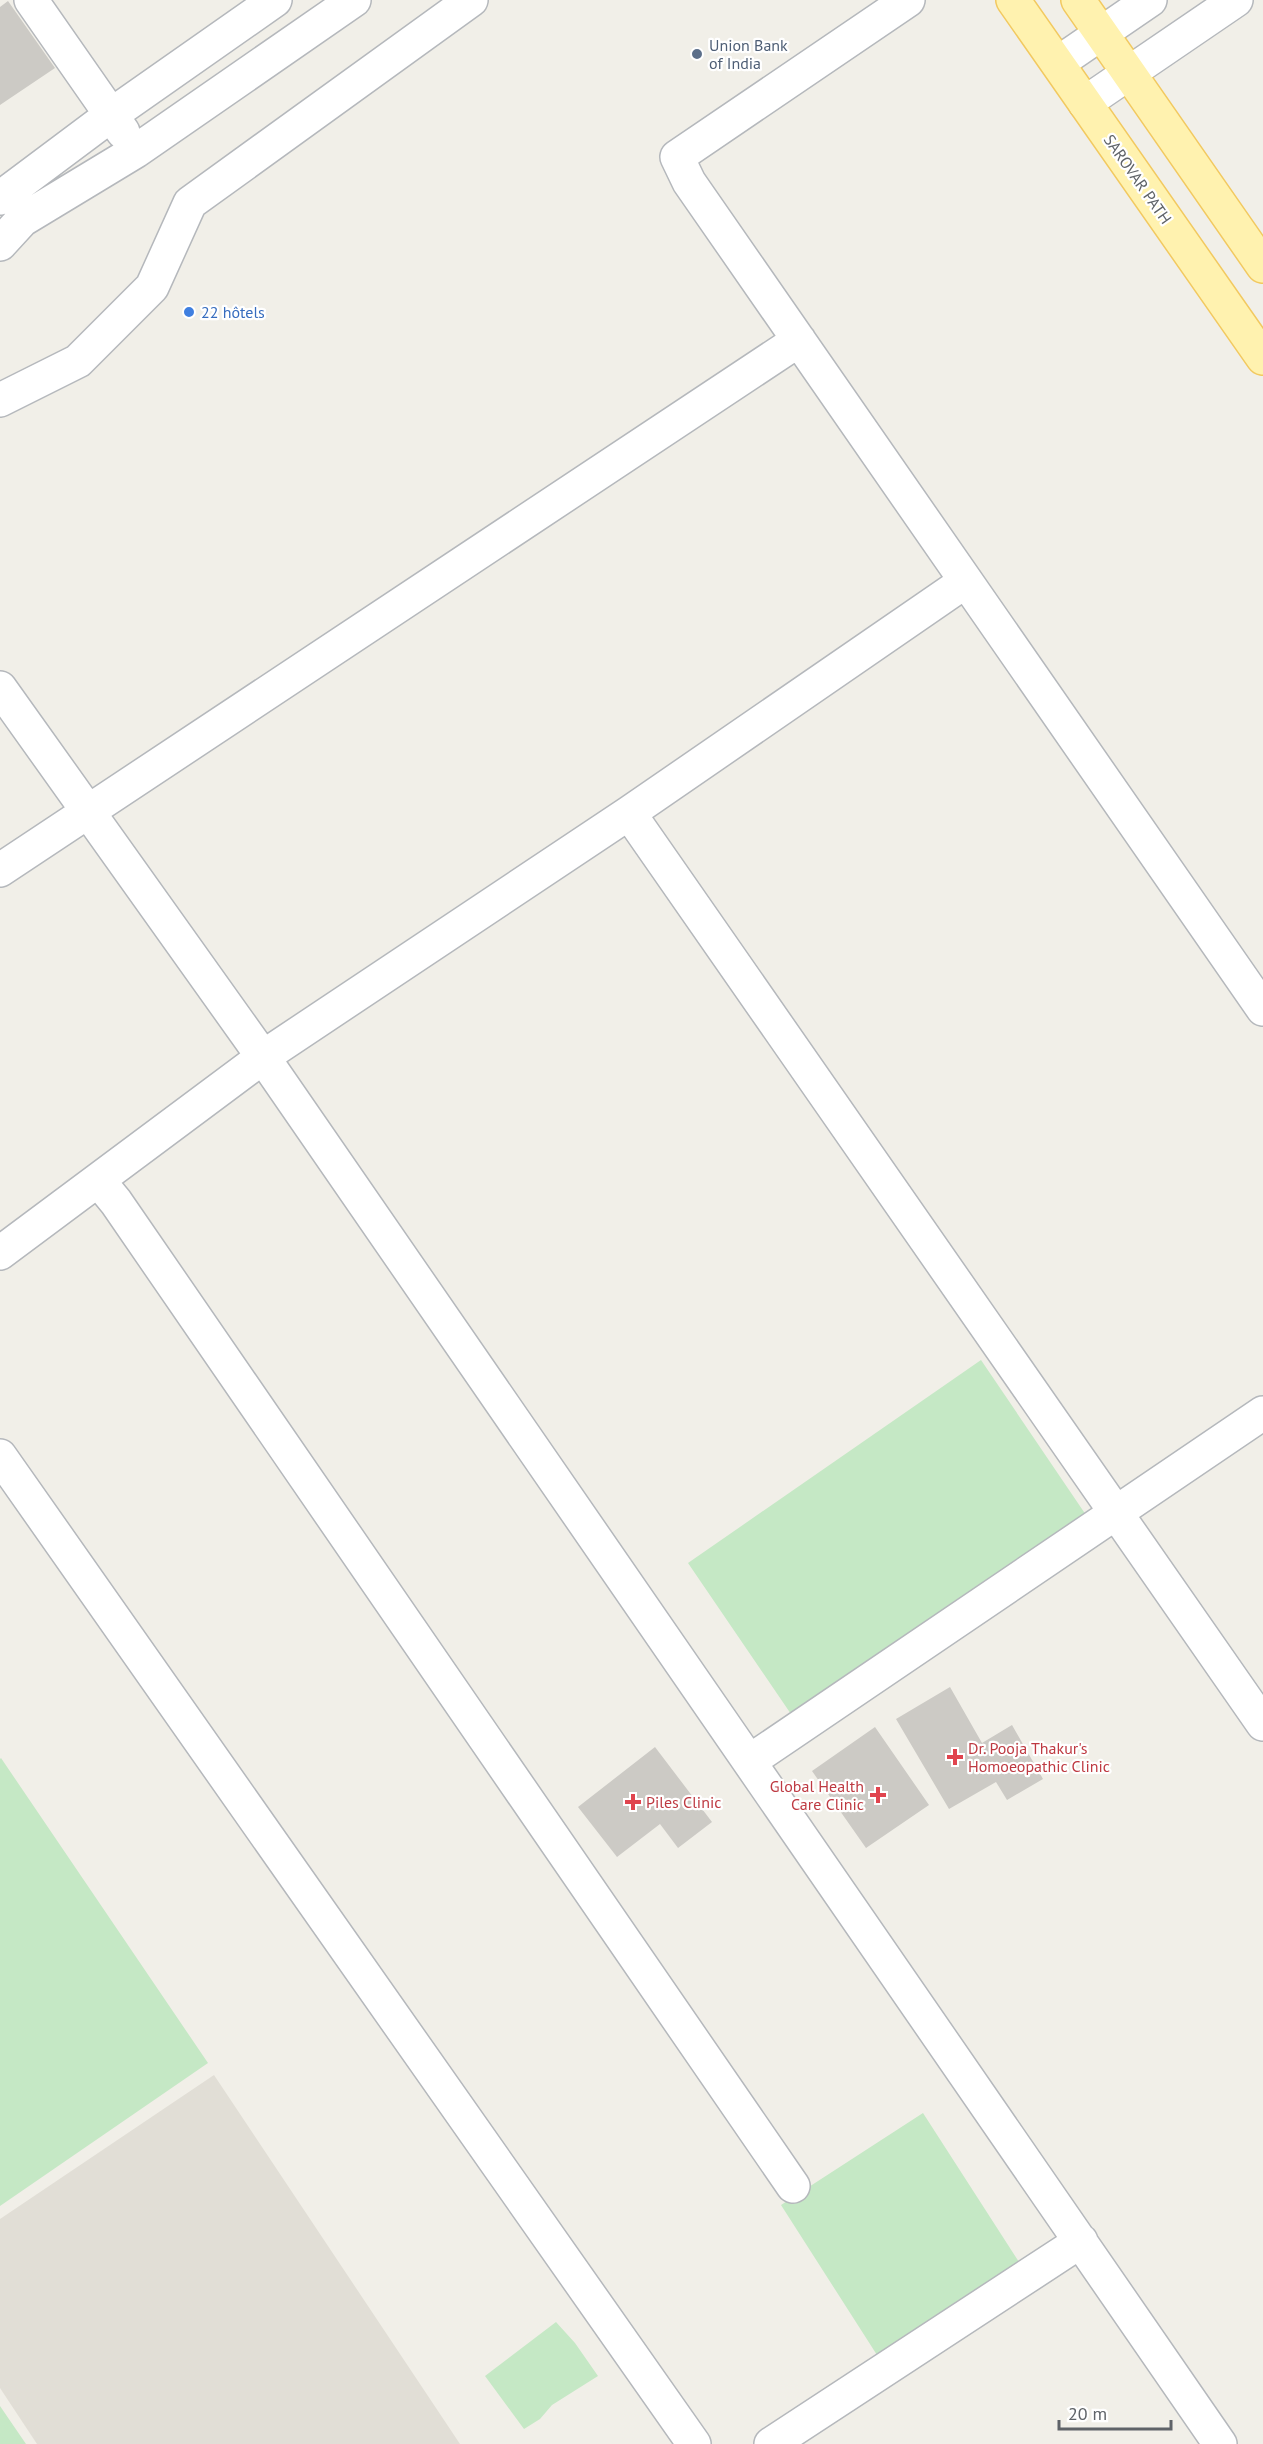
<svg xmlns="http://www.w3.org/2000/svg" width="1263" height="2444" font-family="'PT Sans',sans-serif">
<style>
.education{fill:#e1ded6}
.green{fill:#c5e8c5}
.building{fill:#cccac5}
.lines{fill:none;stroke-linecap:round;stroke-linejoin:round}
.minor-casing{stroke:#b5b8bc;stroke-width:36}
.major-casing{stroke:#f2c960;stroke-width:36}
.minor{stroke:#fff;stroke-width:33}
.major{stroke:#fff2af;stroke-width:33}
.service-dot{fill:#5c6f8a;stroke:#fff;stroke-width:2}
.shop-dot{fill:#3f7fe0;stroke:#fff;stroke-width:2}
.health-dot{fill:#e0444e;stroke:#fff;stroke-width:2}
.labels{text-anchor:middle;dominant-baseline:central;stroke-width:4.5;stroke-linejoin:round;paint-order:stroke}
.service-label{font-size:16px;fill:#4e5e75;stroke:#fff;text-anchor:start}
.street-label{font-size:16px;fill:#5f6368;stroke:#fff}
.shop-label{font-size:16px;fill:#366cbe;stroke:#fff;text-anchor:start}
.health-label{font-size:16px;fill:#be3a42;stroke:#fff;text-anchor:start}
</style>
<rect width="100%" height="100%" fill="#f1efe8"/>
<path class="education" d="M214,2075L460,2444H37L0,2388V2219Z"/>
<path class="green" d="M981,1360L1086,1515L793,1717L688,1563Z
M1,1758L208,2063L0,2206V1759Z
M923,2113L1019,2262L877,2355L781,2205Z
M556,2322L575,2343L598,2376L552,2405L540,2419L524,2429L485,2376Z
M0,2406L26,2444H0Z"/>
<path class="building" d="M8,1L55,68L0,105V7Z
M950,1687L982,1743L1012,1725L1043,1779L1007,1800L996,1782L949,1809L896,1719Z
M875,1727L929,1805L866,1848L812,1771Z
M655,1747L712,1822L678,1848L660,1824L617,1857L578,1807Z"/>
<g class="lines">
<g class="minor-casing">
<path id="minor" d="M31,0L123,132
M908,0L677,157L689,182L1263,1009
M1058,63L1150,0
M1085,103L1236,0
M0,198L111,115L275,0
M0,244L22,220L136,151L354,0
M0,400L78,361L152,287L190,203L471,0
M0,688L263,1057L1220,2444
M629,813L1263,1724
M0,870L799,340
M98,1180L116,1202L793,2186
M0,1253L263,1057L629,813L966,581
M0,1456L694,2444
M750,1761L1263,1413
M771,2444L1081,2241"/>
</g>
<g class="major-casing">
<path id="major" d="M1013,0L1263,358
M1078,0L1263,266"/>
</g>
<use href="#minor" class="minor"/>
<use href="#major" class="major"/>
</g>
<circle class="service-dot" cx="697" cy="54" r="6"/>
<circle class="shop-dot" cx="189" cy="312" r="6"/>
<g class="health-dot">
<path d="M952 1748h6v6h6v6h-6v6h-6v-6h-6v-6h6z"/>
<path d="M875 1786h6v6h6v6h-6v6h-6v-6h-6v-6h6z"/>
<path d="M630 1793h6v6h6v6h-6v6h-6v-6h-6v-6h6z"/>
</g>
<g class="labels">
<g class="service-label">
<text x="709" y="45">Union Bank<tspan x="709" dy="18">of India</tspan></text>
</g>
<g class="street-label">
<text transform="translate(1138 179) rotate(55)">SAROVAR PATH</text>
</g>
<g class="shop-label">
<text x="201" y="312">22 hôtels</text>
</g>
<g class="health-label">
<text x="968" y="1748">Dr. Pooja Thakur's<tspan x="968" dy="18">Homoeopathic Clinic</tspan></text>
<text x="864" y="1786" text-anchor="end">Global Health<tspan x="864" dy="18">Care Clinic</tspan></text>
<text x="646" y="1802">Piles Clinic</text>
</g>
</g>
<path d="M1059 2420v9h112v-9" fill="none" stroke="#5f6368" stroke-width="3"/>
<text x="1068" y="2420" font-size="18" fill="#5f6368" stroke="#ffffff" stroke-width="4.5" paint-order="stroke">20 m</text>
</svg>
